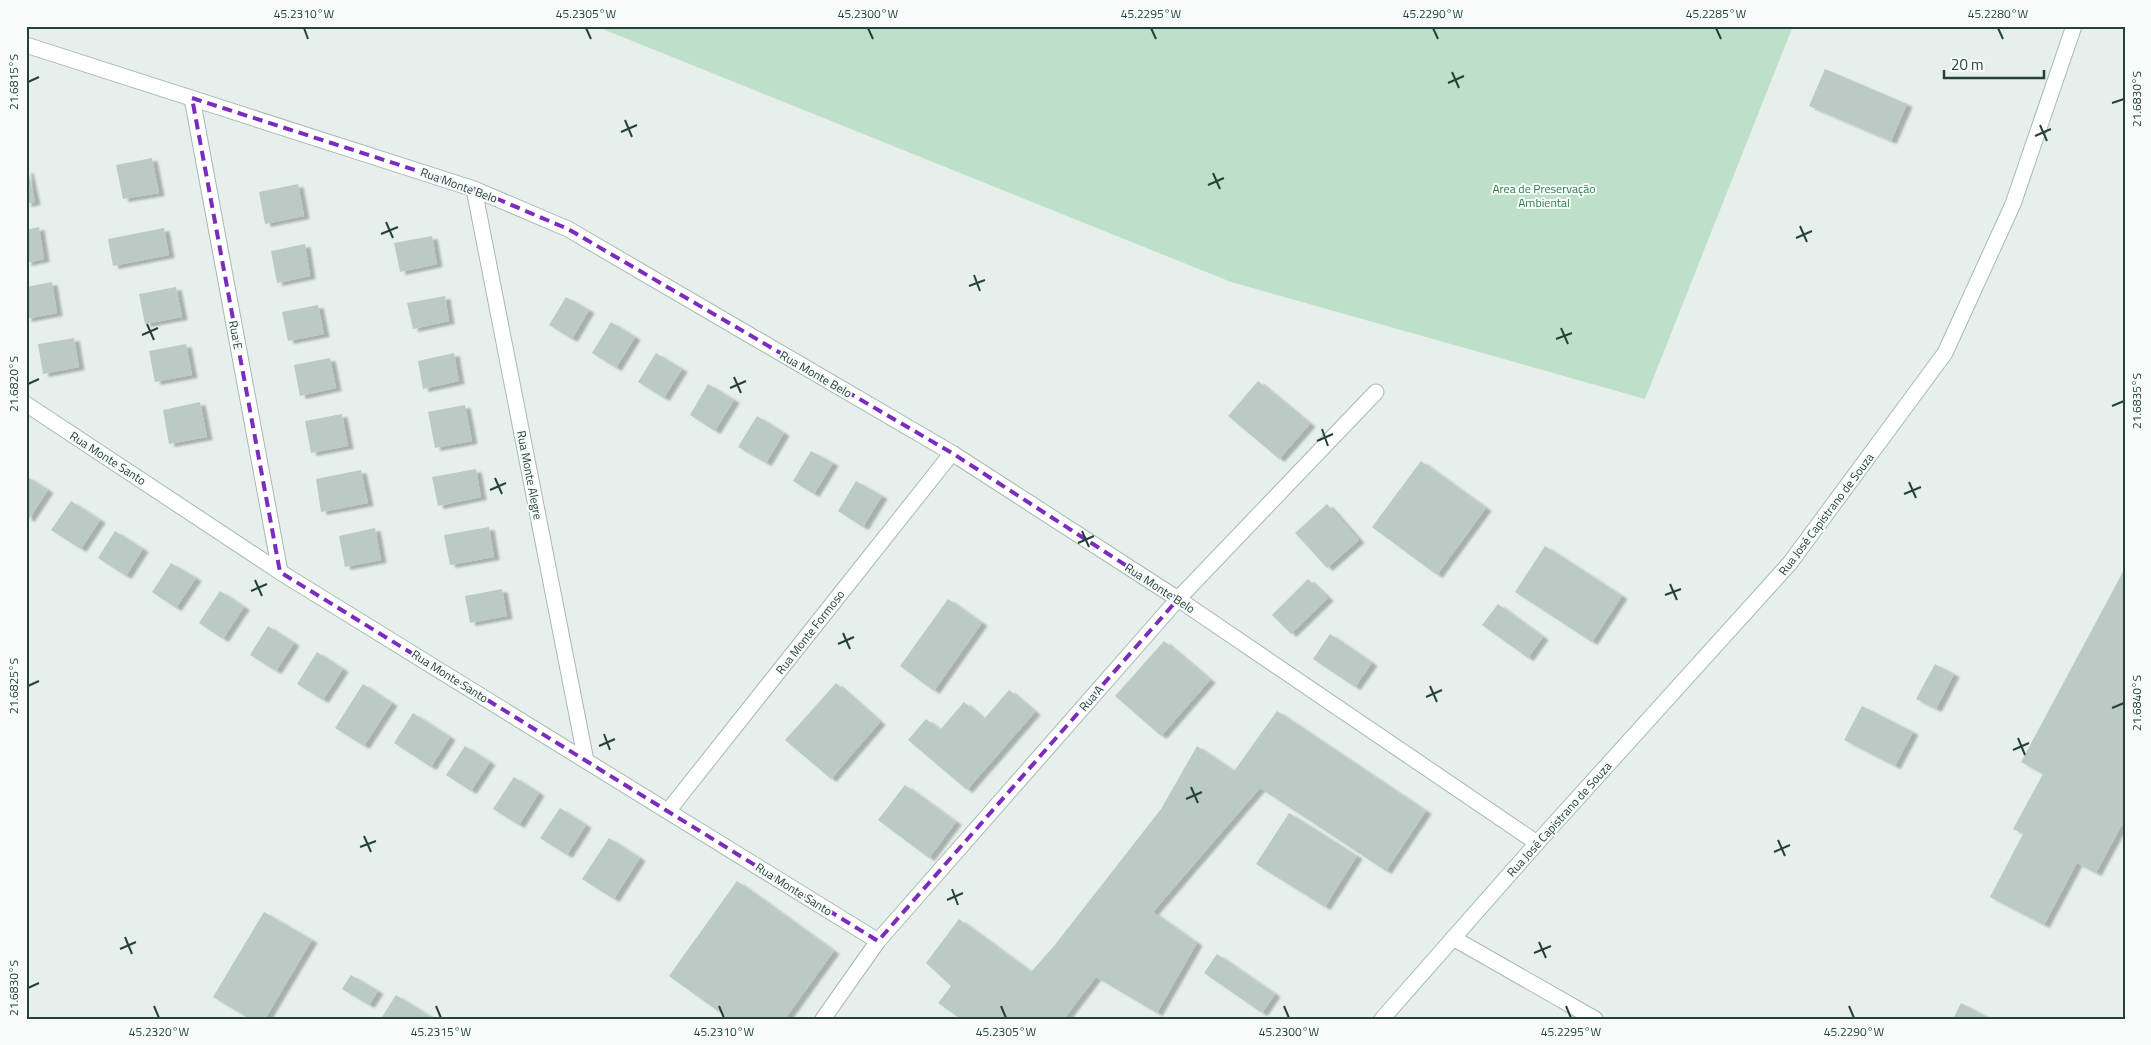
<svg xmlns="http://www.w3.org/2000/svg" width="2151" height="1045" font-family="'Titillium Web',sans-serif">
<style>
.green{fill:#bfe0c8}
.building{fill:#bbcac4;filter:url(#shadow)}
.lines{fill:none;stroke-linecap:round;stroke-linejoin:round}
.street-casing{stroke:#a8b8b2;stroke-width:17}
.secondary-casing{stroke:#a4bbb3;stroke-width:17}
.street{stroke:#fff;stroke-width:15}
.secondary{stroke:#fff;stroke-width:15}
.marked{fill:none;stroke:#7b2cbf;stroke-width:4;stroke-dasharray:10 6;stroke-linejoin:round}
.ticks{fill:none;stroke:#24423a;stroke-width:2}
.labels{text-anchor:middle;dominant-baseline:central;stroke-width:4;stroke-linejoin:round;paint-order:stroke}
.street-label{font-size:12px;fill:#24423a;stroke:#f7fbf9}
.park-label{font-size:12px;fill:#2d7a4c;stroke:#f7fbf9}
.neatline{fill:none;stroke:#24423a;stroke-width:2}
.ticks-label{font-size:12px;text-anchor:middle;fill:#24423a}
</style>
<defs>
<filter id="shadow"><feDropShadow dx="5.5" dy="3" stdDeviation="1" flood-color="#0004"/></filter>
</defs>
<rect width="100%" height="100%" fill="#e6efeb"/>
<path class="green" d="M595,26H1793L1645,399L1231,282Z"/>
<path class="building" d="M1825,69L1907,104L1891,141L1809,106Z
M152,158L159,193L123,199L116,165Z
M26,170H28L35,202L26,204Z
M298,184L304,216L265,224L259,192Z
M39,227L44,259L26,263V230Z
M164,228L169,255L113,266L108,239Z
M432,236L437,264L400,272L394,243Z
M305,244L310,276L277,283L271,251Z
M52,282L57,313L26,319V287Z
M176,287L182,317L145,324L139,294Z
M445,296L449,321L413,329L407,303Z
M566,297L589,310L572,339L549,325Z
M318,305L324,334L288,341L282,312Z
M611,322L635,337L616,368L592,353Z
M74,338L79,367L43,374L38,344Z
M186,344L192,375L155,382L149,351Z
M454,353L459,381L423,389L418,361Z
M656,353L682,369L664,398L638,382Z
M330,358L336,388L300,396L294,365Z
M1258,381L1310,424L1279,459L1228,416Z
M708,384L734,400L715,431L690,415Z
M200,402L207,437L169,444L163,410Z
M465,405L472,441L435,448L428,412Z
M342,414L348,446L311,453L305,421Z
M757,416L784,433L766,463L738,447Z
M811,451L833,463L814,494L793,481Z
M1421,461L1486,508L1437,575L1372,527Z
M476,469L481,497L438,506L432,477Z
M361,470L368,503L321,512L316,479Z
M26,476L48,490L29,519L26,517Z
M856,481L882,496L863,527L838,511Z
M71,501L100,520L81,549L51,530Z
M1327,504L1359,540L1327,568L1295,533Z
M489,527L494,557L450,565L444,535Z
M375,528L381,560L345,567L339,536Z
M115,531L143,549L126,576L98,558Z
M1545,546L1622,596L1592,642L1515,592Z
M171,563L196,578L176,608L152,592Z
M2125,568V819L2096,873L2077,863L2044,925L1990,897L2023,834L2013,829L2043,774L2021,762Z
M1308,579L1328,598L1291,634L1272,615Z
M502,589L507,616L470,623L465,596Z
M220,591L244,607L223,639L199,623Z
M948,599L982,623L934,691L900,666Z
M1498,604L1543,637L1528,658L1482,625Z
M268,626L294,643L276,671L250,655Z
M1330,634L1372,663L1355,687L1313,659Z
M1164,641L1210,680L1161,736L1115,696Z
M317,652L343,669L323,700L297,684Z
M1935,664L1954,674L1936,709L1916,699Z
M836,683L880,722L831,779L785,740Z
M363,684L392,703L364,746L335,728Z
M1009,690L1035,712L967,790L908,740L926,719L940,730L964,702L984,719Z
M1862,706L1913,732L1895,766L1844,740Z
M1277,711L1426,811L1386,871L1260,788L1153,912L1197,943L1157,1013L1096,977L1064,1019H961L938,1003L951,986L926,963L959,919L1031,972L1054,946L1161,809L1197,746L1234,771Z
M413,713L450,737L431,767L394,743Z
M465,746L490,762L471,791L446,775Z
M514,777L539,793L519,825L493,809Z
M905,785L956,822L929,858L878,820Z
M560,808L586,825L567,855L540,838Z
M1289,813L1357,856L1325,907L1256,864Z
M609,838L640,858L614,899L582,879Z
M737,881L834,951L785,1019H729L669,976Z
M264,912L312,940L265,1019H250L213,997Z
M1217,954L1275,994L1262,1013L1204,973Z
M351,975L378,991L369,1005L342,989Z
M396,995L431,1017L429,1019L382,1017Z
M1961,1003L1991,1019H1953Z"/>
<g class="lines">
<g class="street-casing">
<path id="street" d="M26,45L474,189L568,229L952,453L1178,599L1537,843
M192,98L280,572
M474,189L586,761
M26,404L280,572L878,941
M668,811L952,453
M1453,938L1595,1019
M823,1019L878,941L1178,599L1376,392"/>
</g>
<g class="secondary-casing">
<path id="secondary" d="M1382,1019L1537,843L1790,563L1945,353L2013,204L2074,26"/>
</g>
<use href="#street" class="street"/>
<use href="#secondary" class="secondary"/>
</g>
<path class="marked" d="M192,98L474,189L568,229L952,453L1178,599L878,941L280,572Z"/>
<path class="ticks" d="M304,28L308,39M586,28L591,39M868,28L873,39M1151,28L1156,39M1433,28L1438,39M1716,28L1721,39M1998,28L2003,39M1452,72L1459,88M28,82L39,77M1448,83L1464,76M2112,103L2124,99M625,120L632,137M2040,125L2047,141M621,132L637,125M2035,136L2051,129M1213,173L1220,189M1208,185L1224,178M386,222L393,238M1800,226L1807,242M381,234L398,227M1796,238L1812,231M974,275L980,291M969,286L985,280M147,324L154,340M1561,328L1568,344M142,335L158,328M1556,339L1572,333M734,377L741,393M28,384L39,379M730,388L746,381M2112,406L2124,401M1322,429L1328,446M1317,441L1333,434M495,478L502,494M1909,482L1916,498M490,490L506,483M1904,494L1921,487M1082,531L1089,547M1078,543L1094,536M255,580L262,596M1670,584L1677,600M251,591L267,584M1665,595L1681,589M843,633L850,649M838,644L854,637M28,686L39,681M1430,686L1437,702M1426,697L1442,690M2112,708L2124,703M604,734L610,750M2018,738L2025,755M599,746L615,739M2013,750L2029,743M1191,787L1198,803M1186,799L1202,792M364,836L371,852M1778,840L1785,856M360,847L376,841M1774,852L1790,845M952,889L958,905M947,900L963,893M125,937L132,954M1539,942L1546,958M120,949L136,942M1534,953L1551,946M28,988L39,983M154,1006L159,1018M436,1006L441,1018M719,1006L724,1018M1001,1006L1006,1018M1284,1006L1289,1018M1566,1006L1571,1018M1849,1006L1854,1018"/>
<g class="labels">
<g class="street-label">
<text transform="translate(459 185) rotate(20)">Rua Monte Belo</text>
<text transform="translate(236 335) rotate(79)">Rua E</text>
<text transform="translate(816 374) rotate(30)">Rua Monte Belo</text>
<text transform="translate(108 458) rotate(33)">Rua Monte Santo</text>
<text transform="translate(530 475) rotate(79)">Rua Monte Alegre</text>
<text transform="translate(1826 514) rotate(-53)">Rua José Capistrano de Souza</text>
<text transform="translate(1160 588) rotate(33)">Rua Monte Belo</text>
<text transform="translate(810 632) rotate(-52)">Rua Monte Formoso</text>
<text transform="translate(450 676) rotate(32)">Rua Monte Santo</text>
<text transform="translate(1091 698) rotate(-49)">Rua A</text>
<text transform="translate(1559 819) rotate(-48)">Rua José Capistrano de Souza</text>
<text transform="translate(794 889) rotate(32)">Rua Monte Santo</text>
</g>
<g class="park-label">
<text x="1544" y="188">Area de Preservação<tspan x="1544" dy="14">Ambiental</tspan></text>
</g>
</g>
<rect width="2151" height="1045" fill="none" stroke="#f7fbf9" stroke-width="55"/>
<path d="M1944 70v8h100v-8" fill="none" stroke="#24423a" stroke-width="2.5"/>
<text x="1951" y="70" font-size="15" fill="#24423a" stroke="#f7fbf9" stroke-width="4" paint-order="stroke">20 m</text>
<rect x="28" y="28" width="2096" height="990" class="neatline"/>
<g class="ticks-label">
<text x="304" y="18">45.2310°W</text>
<text x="586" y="18">45.2305°W</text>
<text x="868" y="18">45.2300°W</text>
<text x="1151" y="18">45.2295°W</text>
<text x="1433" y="18">45.2290°W</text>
<text x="1716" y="18">45.2285°W</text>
<text x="1998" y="18">45.2280°W</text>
<text transform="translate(14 82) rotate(-90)" y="4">21.6815°S</text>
<text transform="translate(2137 99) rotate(-90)" y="4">21.6830°S</text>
<text transform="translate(14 384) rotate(-90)" y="4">21.6820°S</text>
<text transform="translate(2137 401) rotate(-90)" y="4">21.6835°S</text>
<text transform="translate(14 686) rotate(-90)" y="4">21.6825°S</text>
<text transform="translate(2137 703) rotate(-90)" y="4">21.6840°S</text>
<text transform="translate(14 988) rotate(-90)" y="4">21.6830°S</text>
<text x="159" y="1036">45.2320°W</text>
<text x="441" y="1036">45.2315°W</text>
<text x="724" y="1036">45.2310°W</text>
<text x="1006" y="1036">45.2305°W</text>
<text x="1289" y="1036">45.2300°W</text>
<text x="1571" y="1036">45.2295°W</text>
<text x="1854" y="1036">45.2290°W</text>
</g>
</svg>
